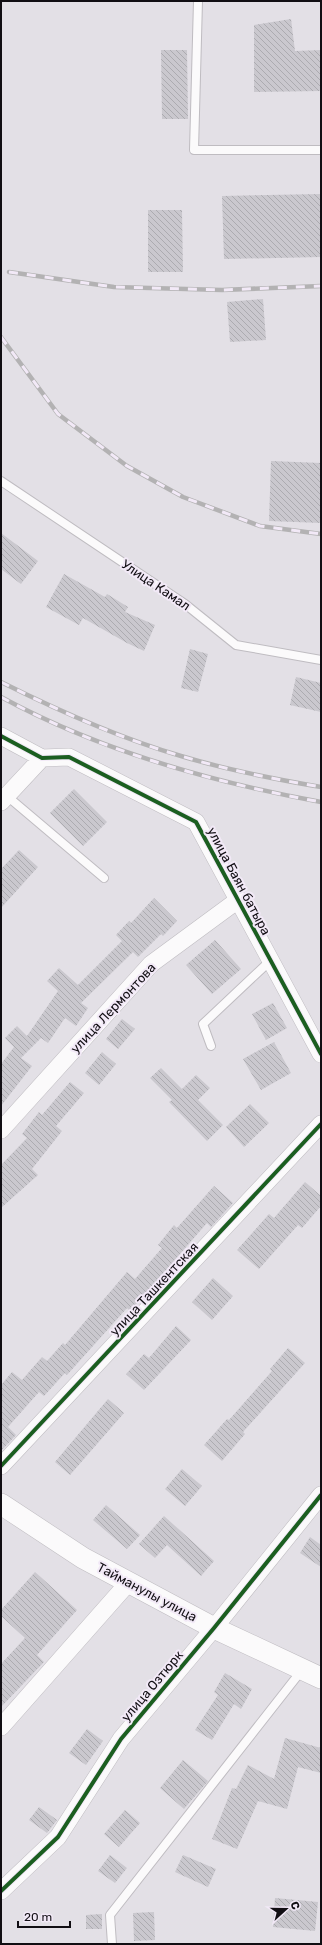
<svg xmlns="http://www.w3.org/2000/svg" width="322" height="1945" font-family="Rubik,sans-serif">
<style>
.building{fill:url(#building-back-hatch)}
.lines{fill:none;stroke-linecap:round;stroke-linejoin:round}
.service-casing{stroke:#bfbcc1;stroke-width:10}
.minor-casing{stroke:#bfbcc1;stroke-width:18}
.tertiary-casing{stroke:#bfbcc1;stroke-width:22}
.service{stroke:#fbfafb;stroke-width:8}
.minor{stroke:#fbfafb;stroke-width:17}
.tertiary{stroke:#fbfafb;stroke-width:21}
.rail-casing{stroke:#b3b2b3;stroke-width:4.5}
.rail{stroke:#f2e9f7;stroke-width:3;stroke-dasharray:9;stroke-linecap:butt}
.cycleway-casing{stroke:#f2e9f7;stroke-width:6}
.cycleway{stroke:#1b5e20;stroke-width:4}
.labels{text-anchor:middle;dominant-baseline:central;stroke-width:4;stroke-linejoin:round;paint-order:stroke}
.street-label{font-size:13px;fill:#110e13;stroke:#f2e9f7}
</style>
<defs>
<pattern id="building-back-hatch" width="6" height="6" patternUnits="userSpaceOnUse"><rect width="6" height="6" fill="#cac8ce"/><path d="M-1 5l2 2M0 0l6 6M5-1l2 2" fill="none" stroke="#acabb0"/></pattern>
</defs>
<rect width="100%" height="100%" fill="#e3e0e6"/>
<path class="building" d="M291,19L295,51L321,50V91L254,92V25Z
M161,50H187L188,119H162Z
M321,194V257L224,259L222,196Z
M148,210H182L183,272H148Z
M263,299L266,340L230,342L227,302Z
M271,461L321,463V523L269,521Z
M1,533L38,561L21,584L1,569Z
M64,574L105,597L107,594L128,607L125,612L155,625L144,651L127,643L83,618L79,625L46,607Z
M190,649L208,654L198,692L181,688Z
M296,677L321,683V712L290,705Z
M74,789L107,822L83,846L50,813Z
M19,850L38,867L1,908V869Z
M154,898L177,921L163,936L161,934L138,957L133,952L81,1003L88,1008L76,1026L65,1018L48,1043L41,1038L21,1058L32,1066L1,1106V1064L14,1047L5,1038L17,1026L27,1036L58,991L47,981L59,968L78,985L122,941L116,935L129,921L131,923Z
M215,940L241,969L212,994L186,965Z
M273,1003L287,1028L266,1040L252,1014Z
M122,1019L135,1029L118,1049L106,1039Z
M274,1042L291,1073L261,1090L243,1059Z
M102,1052L116,1064L99,1085L85,1073Z
M161,1068L182,1089L196,1075L210,1088L198,1100L223,1125L207,1141L169,1102L172,1100L150,1078Z
M70,1082L84,1093L56,1126L62,1131L32,1169L38,1175L1,1208V1165L27,1138L22,1134L39,1112L42,1115Z
M250,1104L269,1123L244,1147L226,1127Z
M305,1182L321,1196V1206L302,1228L298,1225L259,1269L237,1250L269,1214L274,1218Z
M214,1186L233,1203L211,1227L207,1223L130,1311L127,1308L67,1375L65,1373L44,1396L39,1392L8,1427L16,1435L1,1451V1385L12,1372L22,1380L42,1357L47,1361L63,1343L65,1345L127,1272L135,1279L162,1248L158,1245L174,1225L177,1228Z
M213,1278L233,1296L212,1320L192,1302Z
M176,1326L191,1340L144,1390L126,1374L144,1354L149,1358Z
M288,1348L305,1363L243,1432L245,1434L222,1461L204,1445L227,1419L229,1420L272,1371L270,1369Z
M108,1399L124,1413L70,1475L55,1462Z
M182,1469L202,1486L185,1506L165,1489Z
M106,1505L140,1535L127,1549L93,1520Z
M164,1516L214,1561L201,1576L167,1545L155,1558L139,1544Z
M310,1537L321,1545V1567L300,1553Z
M35,1572L77,1610L37,1655L44,1662L1,1707V1664L25,1638L1,1616V1610Z
M225,1673L252,1689L241,1709L234,1704L212,1740L195,1730L218,1695L214,1692Z
M87,1729L103,1741L86,1765L69,1753Z
M285,1738L321,1748V1773L298,1767L287,1809L258,1801L237,1849L212,1839L232,1788L236,1789L248,1765L274,1779Z
M183,1760L208,1781L184,1809L160,1788Z
M39,1807L57,1820L47,1833L29,1820Z
M125,1810L140,1823L119,1847L104,1834Z
M110,1855L127,1868L115,1883L98,1871Z
M183,1855L216,1869L208,1887L175,1872Z
M275,1898L318,1902L315,1931L273,1927Z
M154,1912L155,1940L134,1941L133,1913Z
M102,1914V1929H86V1915Z"/>
<g class="lines">
<g class="service-casing">
<path id="service" d="M198,1L194,150H321
M1,481L185,604L236,645L321,660
M7,796L104,878
M211,1046L203,1024L271,960
M112,1944L110,1915L302,1670"/>
</g>
<g class="minor-casing">
<path id="minor" d="M1,736L42,758L69,757L196,822L321,1054
M1,802L42,758
M1,1130L151,964L238,900
M1,1466L321,1124
M1,1727L129,1582
M1,1891L58,1837L121,1739L214,1628L321,1495"/>
</g>
<g class="tertiary-casing">
<path id="tertiary" d="M1,1504L83,1558L214,1628L321,1678"/>
</g>
<use href="#service" class="service"/>
<use href="#minor" class="minor"/>
<use href="#tertiary" class="tertiary"/>
<g class="rail-casing">
<path id="rail" d="M9,272L114,287L222,290L321,286
M1,337L58,414L127,466L183,497L260,526L321,534
M1,682C59,711 119,738 181,756C227,770 274,779 321,787
M1,697C100,751 211,782 321,802"/>
</g>
<use href="#rail" class="rail"/>
<g class="cycleway-casing">
<path id="cycleway" d="M1,736L42,758L69,757L196,822L321,1054
M1,1466L321,1124
M1,1891L58,1837L121,1739L214,1628L321,1495"/>
</g>
<use href="#cycleway" class="cycleway"/>
</g>
<g class="labels">
<g class="street-label">
<text transform="translate(156 585) rotate(34)">Улица Камал</text>
<text transform="translate(239 881) rotate(62)">улица Баян батыра</text>
<text transform="translate(113 1008) rotate(-47)">улица Лермонтова</text>
<text transform="translate(154 1289) rotate(-47)">улица Ташкентская</text>
<text transform="translate(147 1592) rotate(28)">Тайманулы улица</text>
<text transform="translate(152 1686) rotate(-50)">улица Озтюрк</text>
</g>
</g>
<rect width="322" height="1945" fill="none" stroke="#110e13" stroke-width="4"/>
<g transform="translate(286 1909) rotate(69)" stroke="#f2e9f7" stroke-width="3" paint-order="stroke">
<path d="M0-3L7 15L0 10L-7 15Z" fill="#110e13"/>
<text y="-6" font-size="11" font-weight="bold" text-anchor="middle" fill="#110e13">С</text>
</g>
<path d="M18 1921v6h52v-6" fill="none" stroke="#110e13" stroke-width="2"/>
<text x="24" y="1921" font-size="12" fill="#110e13" stroke="#f2e9f7" stroke-width="3" paint-order="stroke">20 m</text>
</svg>
